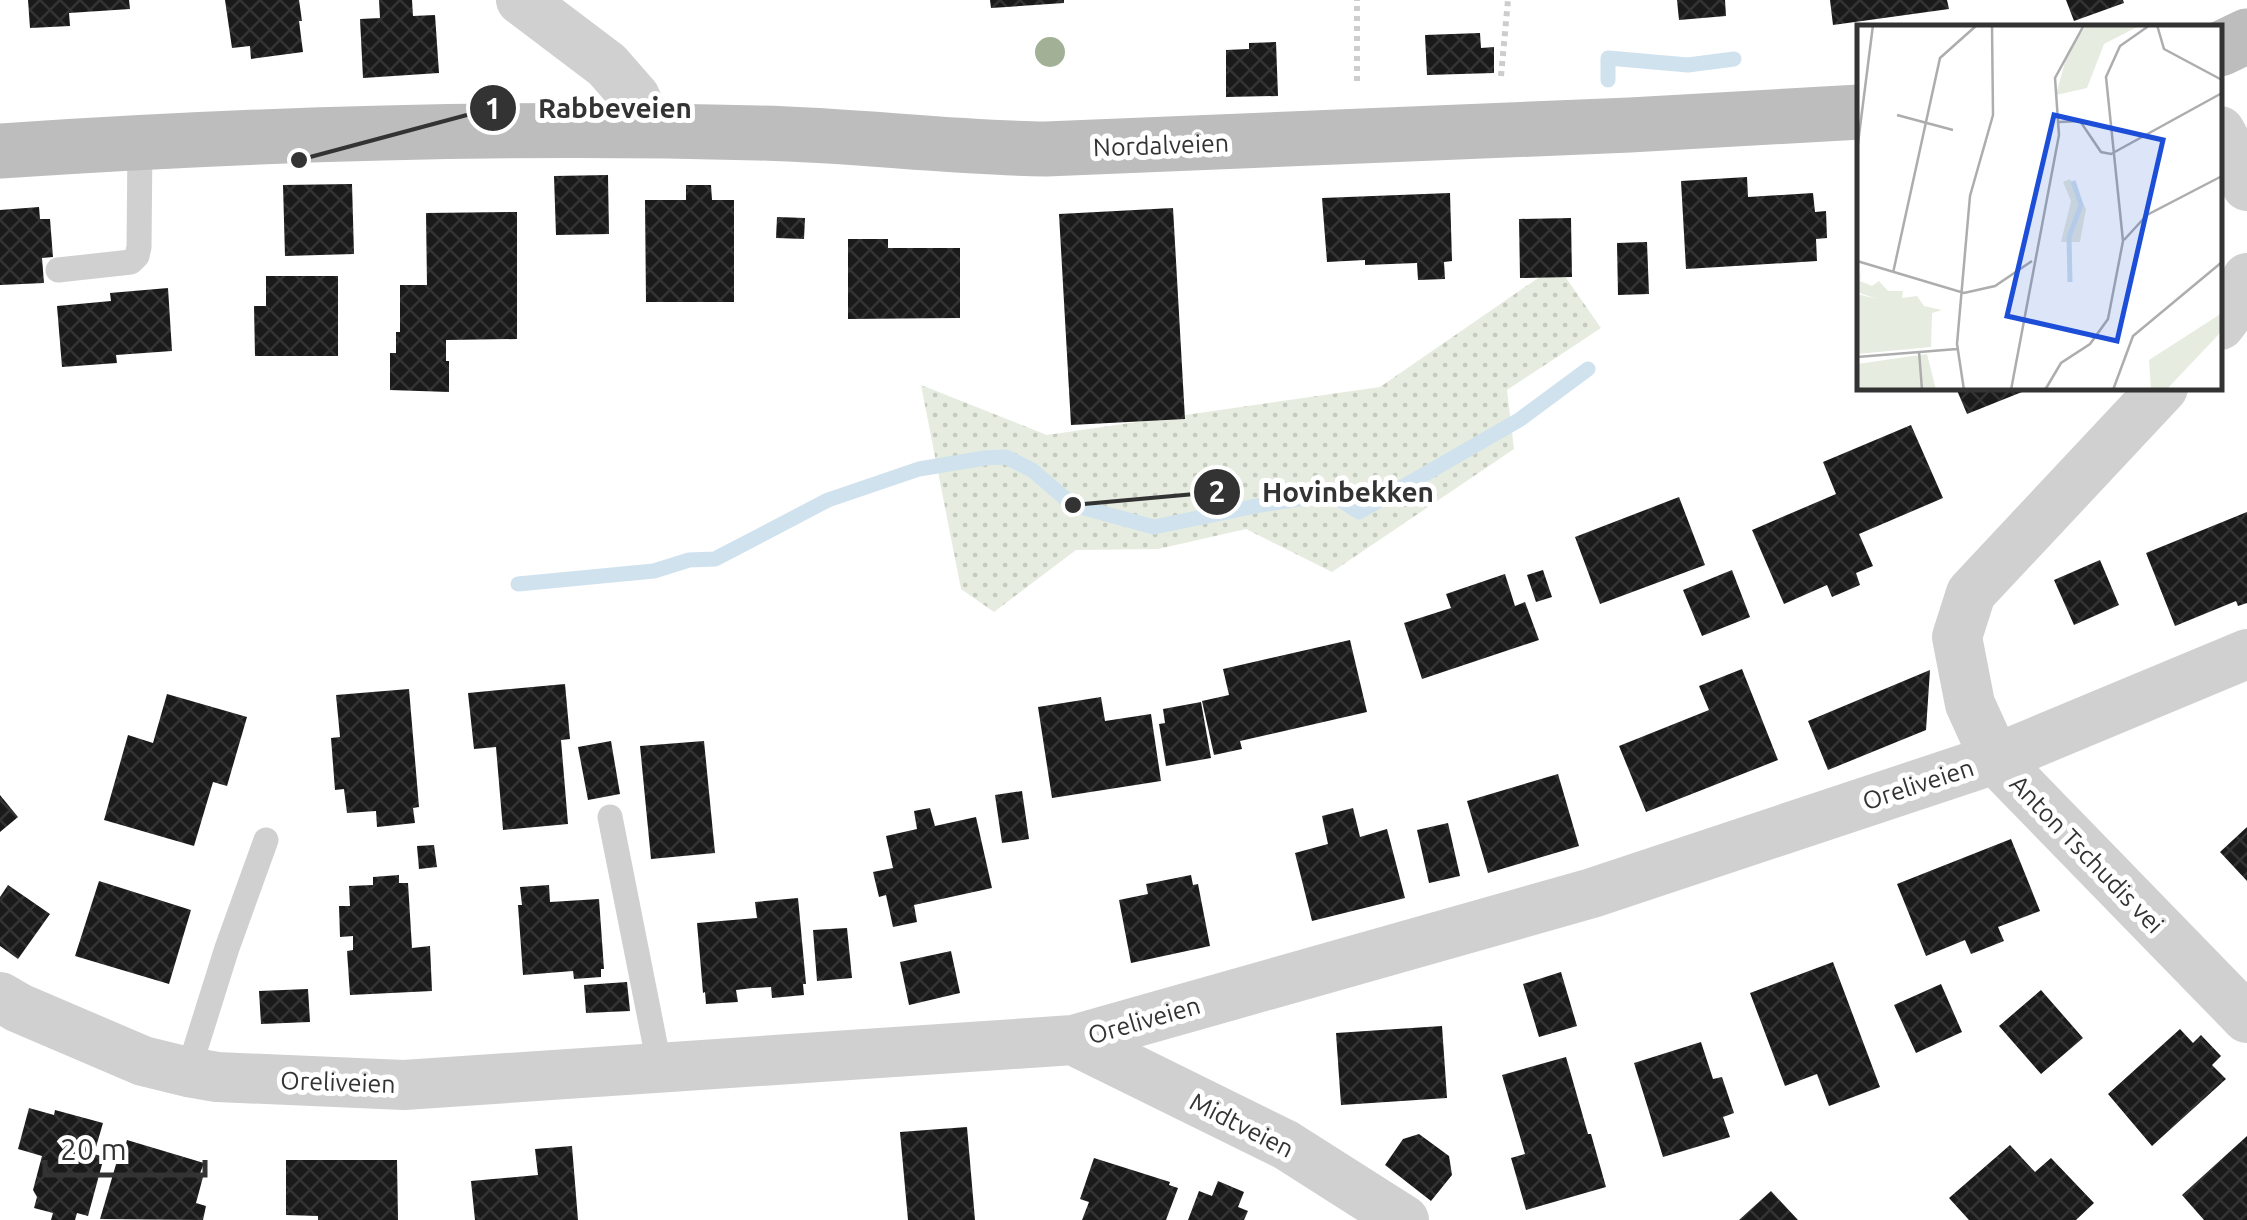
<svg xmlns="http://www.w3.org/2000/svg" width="2247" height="1220" font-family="Ubuntu,sans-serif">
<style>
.grass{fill:url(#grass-dots)}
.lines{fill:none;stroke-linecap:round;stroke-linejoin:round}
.stream{stroke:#cfe2ee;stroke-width:15}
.building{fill:url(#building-cross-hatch)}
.path{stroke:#cdcdcd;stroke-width:6;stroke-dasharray:5 5;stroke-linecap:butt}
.lane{stroke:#d0d0d0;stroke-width:25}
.street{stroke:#d0d0d0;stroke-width:50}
.secondary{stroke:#bdbdbd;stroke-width:55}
.tree{fill:#a2b095}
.labels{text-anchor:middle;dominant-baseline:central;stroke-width:10;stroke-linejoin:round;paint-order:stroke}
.street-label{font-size:25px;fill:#333;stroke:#fff}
.inset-river{fill:none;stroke:#cfe2ee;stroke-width:5}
.inset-road{fill:none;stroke:#adadad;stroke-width:2.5}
.view{fill:#1d4ed8;fill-opacity:0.15;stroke:#1d4ed8;stroke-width:5}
.inset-edge{fill:none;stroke:#333;stroke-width:5}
.leader{fill:none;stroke:#333;stroke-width:4}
.callout-dot{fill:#333;stroke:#fff;stroke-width:4}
.mark-label{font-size:30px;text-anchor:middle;font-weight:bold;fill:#fff}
.callout-label{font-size:28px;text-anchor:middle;font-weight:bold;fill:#333;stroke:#fff;stroke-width:10;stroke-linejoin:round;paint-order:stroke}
</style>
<defs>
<pattern id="grass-dots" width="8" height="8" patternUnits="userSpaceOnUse" patternTransform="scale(2.5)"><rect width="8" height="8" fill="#e6ecdf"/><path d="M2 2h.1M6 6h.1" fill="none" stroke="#c6cbc0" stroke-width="1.8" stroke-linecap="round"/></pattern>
<pattern id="building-cross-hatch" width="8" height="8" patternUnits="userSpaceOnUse" patternTransform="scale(2.5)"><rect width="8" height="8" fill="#1a1a1a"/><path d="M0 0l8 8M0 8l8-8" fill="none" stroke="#333"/></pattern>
</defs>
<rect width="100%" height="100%" fill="#fff"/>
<path class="grass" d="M1557,265L1601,328L1507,390L1514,449L1332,572L1246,529L1158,549L1076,550L994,612L961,589L921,385L1047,435L1380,387Z"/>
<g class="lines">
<path class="stream" d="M1608,80V58L1688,65L1734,59
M518,584L654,571L689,560L715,559L828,500L919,469L985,458L1006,457L1032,470L1073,505L1154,527L1261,505L1331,494L1359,512L1519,420L1588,369"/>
</g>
<path class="building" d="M28,0H129L130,9L69,13L70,26L30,28Z
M225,0H299L302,21H299L303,52L251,59L250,46L232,48Z
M379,0H412L413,16L435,15L439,73L363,78L360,19L380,18Z
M990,0H1064V3L991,8Z
M1677,0H1725L1726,16L1679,20Z
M1830,0H1947L1949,9L1833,25Z
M2066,0H2123L2124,3L2074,21Z
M1480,33L1481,48L1494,47V73L1427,75L1425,35Z
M1276,42L1278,96L1226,97V50L1249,49V43Z
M608,175L609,234L556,235L554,176Z
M1747,177L1748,197L1813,193L1815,212L1826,211L1827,238L1816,239L1817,261L1686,269L1681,181Z
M352,184L354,254L285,256L283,185Z
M686,185H711L712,200H734V302H646L645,200H686Z
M1450,193L1452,261L1444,262L1445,279L1418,280L1417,263L1365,265V260L1327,262L1322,198Z
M39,207L40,219H50L53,257L42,258L44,283L0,285V210Z
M1173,208L1185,419L1071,425L1059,214Z
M517,212V339L446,340V361H449V392L390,390V353H396V332H400V285H427L426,213Z
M777,217L805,218L804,239L776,238Z
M1571,218L1572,277L1520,278L1519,219Z
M848,239H888V248H960V318L848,319Z
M1647,242L1649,294L1618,295L1617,243Z
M266,276H338V356H255L254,306H266Z
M168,288L172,351L116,355L117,363L62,367L57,306L111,301L110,293Z
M1956,388H2032L1967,414Z
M1911,425L1943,498L1859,534L1873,566L1856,573L1860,585L1832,597L1827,585L1784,604L1752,530L1836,494L1823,462Z
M1679,497L1705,565L1600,604L1575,537Z
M2247,512V603L2238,606L2236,601L2175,626L2146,553Z
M2100,560L2119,605L2074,625L2054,580Z
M1543,570L1552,597L1536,602L1527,575Z
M1732,570L1750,617L1702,636L1683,590Z
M1505,574L1515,606L1525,602L1539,640L1422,679L1404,623L1451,608L1446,594Z
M1350,640L1367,712L1240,741L1242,749L1214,755L1202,701L1229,695L1223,669Z
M1742,669L1778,760L1646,812L1619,746L1709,710L1699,686Z
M1930,670L1926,730L1828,770L1808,721Z
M565,684L570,739L561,740L568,824L503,830L496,747L474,749L468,693Z
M409,689L419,807L413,808L415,823L377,827L376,811L347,813L344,789L335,790L331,738L340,737L336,695Z
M167,694L247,717L227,786L213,782L194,846L104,820L128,735L153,743Z
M1101,697L1105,721L1151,714L1161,781L1052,798L1038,707Z
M1201,702L1211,758L1166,766L1159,724L1165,723L1163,709Z
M611,741L620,794L588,800L578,747Z
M704,741L715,853L651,859L640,746Z
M1558,774L1579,846L1488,873L1467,801Z
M1022,791L1029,839L1002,843L995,795Z
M0,795L18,817L0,832Z
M930,808L935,826L976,817L992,888L914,905L917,922L893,927L886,895L879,897L873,872L893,868L886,836L917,829L914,811Z
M1353,808L1360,837L1387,829L1405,898L1312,921L1295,853L1328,844L1322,816Z
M1448,823L1460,876L1429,883L1417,830Z
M2247,827V881L2220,852Z
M2011,839L2040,911L1998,927L2004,941L1971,954L1965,940L1926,956L1897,884Z
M434,845L437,867L419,869L417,846Z
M399,875V883H408L412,948L430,946L432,991L350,995L347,951L353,950V936L340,937L339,906H350L349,886L373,885V877Z
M1191,875L1193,885L1198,884L1210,946L1131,963L1119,900L1148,894L1146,884Z
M99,881L191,910L169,984L75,956Z
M8,885L50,914L18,959L0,946V897Z
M549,885L550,902L599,899L604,969H601V977L574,979L573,971L523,975L518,905H522L520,887Z
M798,898L806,984H803L804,995L772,998L771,987L753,988L736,990L738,1002L706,1004L705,992L703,993L697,923L757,918L755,902Z
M847,928L852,978L817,981L813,930Z
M951,951L960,993L909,1005L900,962Z
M1833,962L1880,1087L1829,1106L1817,1074L1785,1086L1750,993Z
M1561,972L1577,1026L1539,1037L1523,984Z
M627,982L630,1011L586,1013L584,985Z
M1941,984L1962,1032L1916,1053L1894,1005Z
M308,989L310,1022L261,1024L259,991Z
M2041,990L2083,1038L2041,1074L1999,1026Z
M1442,1026L1447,1098L1341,1105L1336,1033Z
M2180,1029L2193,1043L2201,1035L2221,1056L2212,1065L2226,1079L2152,1146L2108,1094Z
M1701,1042L1713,1079L1722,1077L1734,1113L1723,1117L1730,1137L1663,1157L1634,1063Z
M1566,1057L1588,1134H1591L1606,1187L1526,1210L1511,1158L1525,1154L1502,1075Z
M29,1108L54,1115L55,1110L103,1123L94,1154L104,1157L88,1216L77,1213L75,1220H51L53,1213L34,1208L37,1197L33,1190L42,1156L18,1149Z
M967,1127L975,1220H908L900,1132Z
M1419,1134L1449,1156L1452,1175L1431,1201L1385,1165L1403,1139Z
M2247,1136V1220H2204L2182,1195Z
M127,1140L204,1163L199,1176L203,1177L196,1203L206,1206L203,1220L100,1219L119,1154H123Z
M2010,1145L2035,1172L2051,1158L2094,1203L2076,1220H1969L1949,1198Z
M572,1146L578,1220H475L471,1181L538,1175L535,1149Z
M1094,1158L1170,1182L1169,1185L1178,1188L1166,1220H1082L1089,1202L1080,1199Z
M286,1160H397L398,1220H318V1216L286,1215Z
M1218,1181L1244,1192L1238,1207L1248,1211L1244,1220H1188L1199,1191L1212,1196Z
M1771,1191L1798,1220H1739Z"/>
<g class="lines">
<path class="path" d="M1501,76L1508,0
M1357,81V0"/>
<path class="lane" d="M58,270L131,262L137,256L139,247L140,143
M610,817L660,1069
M188,1072L227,948L266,840"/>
<path class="street" d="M521,0L607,65L635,97L650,131
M2220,131L2241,169L2247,186
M2220,325L2241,297L2247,278
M2163,388L1971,593L1957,637L1970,704L1995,759L2247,1018
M0,997L19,1008L143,1061L188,1072L217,1077L404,1085L1073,1040L1592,893L1995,759L2247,654
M1073,1040L1286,1145L1404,1220"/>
<path class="secondary" d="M2220,49L2247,36
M0,151C252,134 506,126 758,133C855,135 950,148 1046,149L1630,125L1860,112"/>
</g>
<circle class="tree" cx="1050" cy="52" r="15"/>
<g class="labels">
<g class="street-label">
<text transform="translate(1161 145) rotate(-2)">Nordalveien</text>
<text transform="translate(1918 784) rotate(-18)">Oreliveien</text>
<text transform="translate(2087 854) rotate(46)">Anton Tschudis vei</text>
<text transform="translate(1144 1020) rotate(-16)">Oreliveien</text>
<text transform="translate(338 1082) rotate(2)">Oreliveien</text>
<text transform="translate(1242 1125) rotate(27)">Midtveien</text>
</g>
</g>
<g transform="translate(1857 25)">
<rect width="365" height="365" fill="#fff"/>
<path d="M213,154L229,184L223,217H204L214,176L206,157ZM5,242L3,256L15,261L22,256L31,266H46L45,273L60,271L67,281L85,285L75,288L74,322L0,329V269L20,274L0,267ZM365,288V306L309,365H294L292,335ZM70,329L79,365H0V339Z" fill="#e6ecdf"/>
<path d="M230,0H284L247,19L230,63L199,70L211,26Z" fill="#e6ecdf"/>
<path class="inset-river" d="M213,257L212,212L224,180L216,156"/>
<path class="inset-road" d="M300,0L307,24L365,55M40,90L96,105M202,97L223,96L244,127L254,129L365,68M0,126L16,0M267,215L290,190L365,151M0,236L107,268L138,261L175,236M36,248L83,33L120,0M62,326L65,365M0,332L100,324M107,365L100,319L113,171L136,90L135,0M154,365L202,110L198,53L227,0M188,365L204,338L233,319L251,294L266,216L249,52L263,21L293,0M256,365L276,311L365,237"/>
<path class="view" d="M197,90L306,115L260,316L150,291Z"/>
<rect width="365" height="365" class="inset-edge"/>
</g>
<path class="leader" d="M299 160L493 108M1073 505L1217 492"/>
<g class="callout-dot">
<circle cx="299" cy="160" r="10"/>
<circle cx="1073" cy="505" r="10"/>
<circle cx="493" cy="108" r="25"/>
<circle cx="1217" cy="492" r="25"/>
</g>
<g class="mark-label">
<text x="493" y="119">1</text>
<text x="1217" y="502">2</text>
</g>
<g class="callout-label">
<text x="615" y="118">Rabbeveien</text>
<text x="1348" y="502">Hovinbekken</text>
</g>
<path d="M45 1160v15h160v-15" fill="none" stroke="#333333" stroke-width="5"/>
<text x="60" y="1160" font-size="30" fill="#333333" stroke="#ffffff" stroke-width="8" paint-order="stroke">20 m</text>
</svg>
